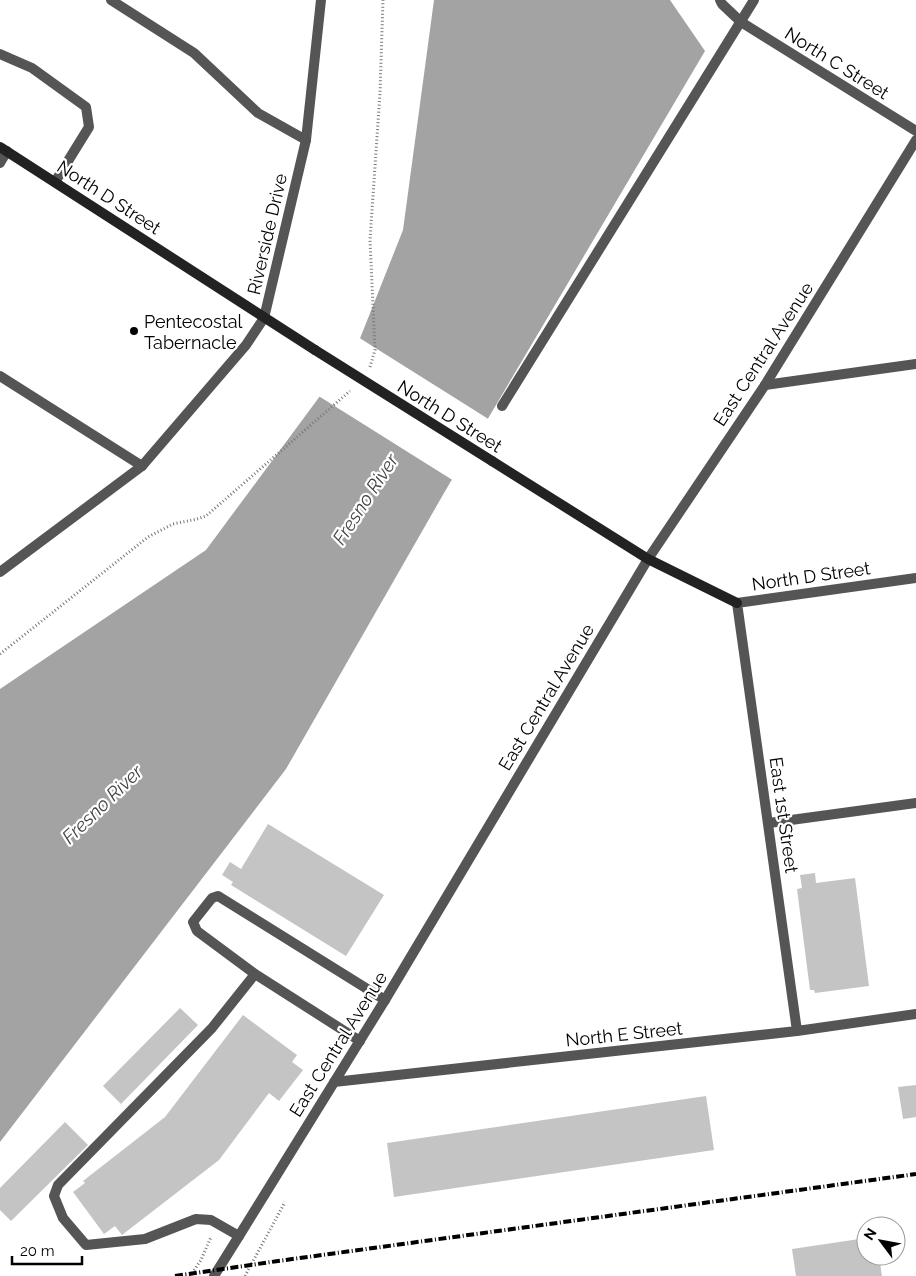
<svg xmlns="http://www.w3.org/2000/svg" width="916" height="1276" font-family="Raleway,sans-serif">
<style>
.water{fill:#a3a3a3}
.pier{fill:#fff}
.building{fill:#c4c4c4}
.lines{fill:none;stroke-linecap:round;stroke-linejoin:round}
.path{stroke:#777;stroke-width:3;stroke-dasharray:1 2.5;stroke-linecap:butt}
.lane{stroke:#555;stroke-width:10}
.street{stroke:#555;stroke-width:10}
.secondary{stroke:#222;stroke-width:10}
.rail{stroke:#000;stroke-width:4;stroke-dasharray:8 2.5 1 2.5;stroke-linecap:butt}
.secondary-bridge{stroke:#222;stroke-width:10}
.poi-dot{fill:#000;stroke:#fff;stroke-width:2}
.labels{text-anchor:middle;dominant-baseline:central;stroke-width:4.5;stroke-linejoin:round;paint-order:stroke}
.street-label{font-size:18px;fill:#000;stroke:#fff}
.poi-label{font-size:18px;fill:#000;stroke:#fff;text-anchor:start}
.water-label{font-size:19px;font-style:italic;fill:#444;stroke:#fff}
</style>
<rect width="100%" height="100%" fill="#fff"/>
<path class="water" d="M434,0H670L705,51L444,493L286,769L0,1142V689L206,550L357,346L403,230Z"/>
<path class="pier" d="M358,337L490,420L454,481L317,395L355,344Z"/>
<path class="building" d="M268,824L384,895L346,956L231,885L233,882L222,875L230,862L241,869Z
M815,873L816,883L855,878L869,986L815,993L814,990H810L797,889L802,888L800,875Z
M180,1008L198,1025L121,1104L103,1086Z
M243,1015L297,1055L292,1062L303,1070L279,1101L269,1093L219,1160L122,1235L115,1226L104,1234L73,1192L85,1183L83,1181L165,1117Z
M916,1085V1117L903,1119L898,1087Z
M706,1096L714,1150L394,1197L387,1143Z
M65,1122L88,1145L11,1221L0,1210V1188Z
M866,1238V1256H879L882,1276H796L792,1249Z"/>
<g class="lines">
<path class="path" d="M370,367L375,350L370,240L380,93L383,0
M0,654L148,537L173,524L197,519L206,516L350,391
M190,1276L201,1260L211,1237
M245,1276L285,1202"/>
<path class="lane" d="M111,0L194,53L258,113L306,140
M0,54L32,68L86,107L89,127L55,182
M0,163L7,151
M0,376L142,466
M765,385L916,364
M502,406L754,0
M769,823L916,803
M360,1041L255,974L197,931L193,922L212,898L218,896L385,1000
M239,1236L211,1220L196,1219L145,1239L86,1245L63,1218L54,1196L58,1185L212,1028L255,974"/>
<path class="street" d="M720,0L722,4L741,22L916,131
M0,572L142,466L246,345L264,318L306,140L321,0
M797,1031L737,603L916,578
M334,1082L797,1031L916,1014
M214,1276L239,1236L385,1000L648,559L765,385L916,140"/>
<path class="secondary" d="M0,147L315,350
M492,461L648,559L737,603"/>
<path class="rail" d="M175,1276L278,1261L916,1174"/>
<path class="secondary-bridge" d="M315,350L492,461"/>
</g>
<circle class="poi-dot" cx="134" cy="331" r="5"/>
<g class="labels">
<g class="street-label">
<text transform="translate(837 63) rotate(32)">North C Street</text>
<text transform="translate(109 197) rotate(33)">North D Street</text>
<text transform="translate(267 234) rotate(-77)">Riverside Drive</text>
<text transform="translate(763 354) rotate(-57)">East Central Avenue</text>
<text transform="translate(450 416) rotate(32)">North D Street</text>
<text transform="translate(811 576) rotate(-8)">North D Street</text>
<text transform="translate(546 697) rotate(-59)">East Central Avenue</text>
<text transform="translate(784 815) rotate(82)">East 1st Street</text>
<text transform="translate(624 1034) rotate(-6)">North E Street</text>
<text transform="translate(338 1044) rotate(-58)">East Central Avenue</text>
</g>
<g class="poi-label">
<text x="144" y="321">Pentecostal<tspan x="144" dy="21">Tabernacle</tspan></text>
</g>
<g class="water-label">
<text transform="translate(365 499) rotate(-57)">Fresno River</text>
<text transform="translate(102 804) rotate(-44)">Fresno River</text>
</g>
</g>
<g transform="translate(881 1241) rotate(302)"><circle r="24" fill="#ffffff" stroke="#999999"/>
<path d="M0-4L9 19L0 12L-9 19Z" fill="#000000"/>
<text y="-8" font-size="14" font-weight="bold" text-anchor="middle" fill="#000000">N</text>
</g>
<path d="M12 1256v8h70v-8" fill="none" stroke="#000000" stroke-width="2.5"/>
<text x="20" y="1256" font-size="15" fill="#000000" stroke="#ffffff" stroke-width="4" paint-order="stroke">20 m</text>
</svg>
